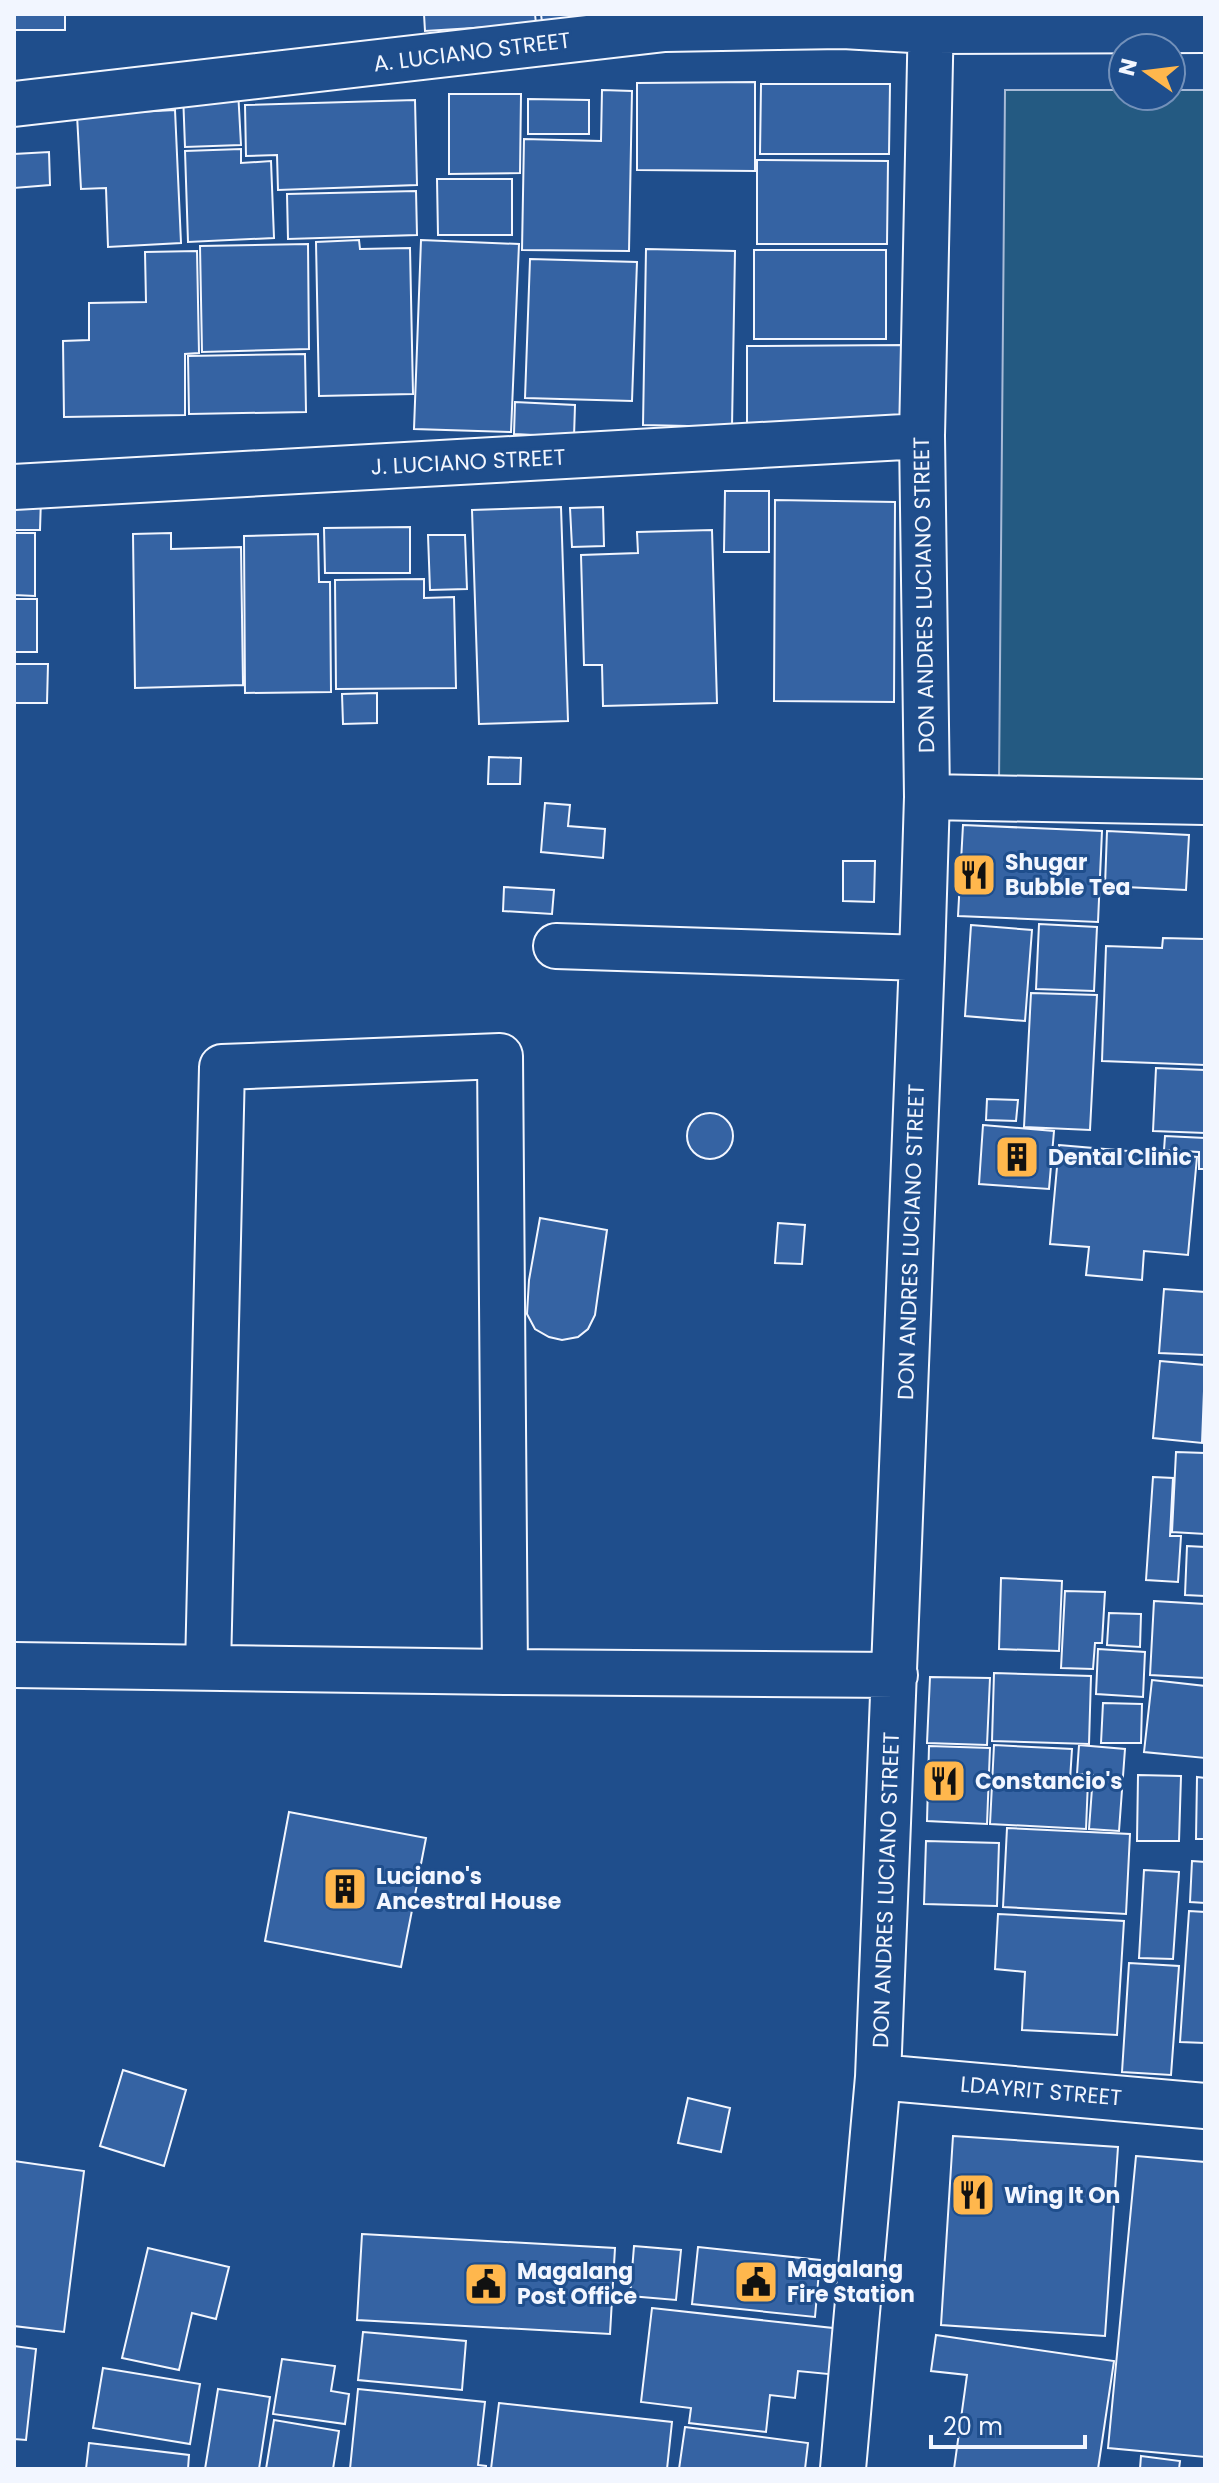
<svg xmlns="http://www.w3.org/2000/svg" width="1219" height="2483" font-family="Poppins,sans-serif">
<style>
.green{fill:#245a82;stroke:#a8bbd7;stroke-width:2}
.building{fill:#3563a3;stroke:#f2f6ff;stroke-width:2}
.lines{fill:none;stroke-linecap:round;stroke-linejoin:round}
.minor-casing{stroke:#f2f6ff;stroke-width:48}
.minor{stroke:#1f4e8c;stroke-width:44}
.labels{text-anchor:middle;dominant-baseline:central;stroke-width:6;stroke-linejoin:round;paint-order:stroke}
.street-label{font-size:22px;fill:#f2f6ff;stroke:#1f4e8c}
.poi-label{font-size:22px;font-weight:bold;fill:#f2f6ff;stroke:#1f4e8c;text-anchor:start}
</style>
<rect width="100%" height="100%" fill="#1f4e8c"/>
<path class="green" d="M1005,90H1123V96H1171V90H1205V784L999,783Z"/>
<path class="building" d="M14,14H65V30H14Z
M424,14H535L536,24L425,31Z
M541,14H634L542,22Z
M755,82V171L637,170V83Z
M761,84H890L889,154H760Z
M238,90L241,145L185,147L183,93Z
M602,90L632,91L629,251L522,250L524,139L601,141Z
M449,94H521L520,173L449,174Z
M528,99L589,100V134H528Z
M415,100L417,185L278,190L277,155L246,156L245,105Z
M175,110L181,243L108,247L106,188L81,189L77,115Z
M241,149V163L271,161L274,238L188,242L185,151Z
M49,152L50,185L14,188V154Z
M757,160L888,161L887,244H757Z
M437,179H512V235H438Z
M416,191L417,235L288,239L287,194Z
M359,240L360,249L410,248L413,394L319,396L316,242Z
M421,240L519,244L511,432L414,429Z
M308,244L309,349L202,352L200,246Z
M646,249L735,251L732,427L643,425Z
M754,250H886V339H754Z
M197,251L199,353L185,354V415L64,417L63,341L89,340V303L146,302L145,252Z
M530,259L637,262L632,401L525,398Z
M903,345V427H747V346Z
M305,354L306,412L189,414L188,356Z
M515,402L575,405L574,437L514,434Z
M725,491H769V552H724Z
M14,498H41L40,530H14Z
M775,500L895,502L894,702L774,701Z
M561,507L568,721L479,724L472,510Z
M603,507L604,546L572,547L570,508Z
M410,527V573H325L324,528Z
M712,530L717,703L603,706L602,665H584L581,555L638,553L637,532Z
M14,533H35V596L14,595Z
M171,533V549L241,547L243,685L135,688L133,534Z
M318,534L319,582H330L331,692L245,693L244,536Z
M428,535H465L467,589L430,590Z
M424,579V598L454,597L456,688L336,689L335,580Z
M14,599H37V652H14Z
M14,664H48L47,703H14Z
M377,693V723L343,724L342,694Z
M489,757L521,758L520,784H488Z
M545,803L570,805L568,826L605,829L603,858L541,852Z
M963,825L1102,831L1098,922L958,916Z
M1107,831L1189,835L1186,890L1105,886Z
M843,861H875L874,902L843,901Z
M504,887L554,890L552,914L503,911Z
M1039,924L1097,927L1094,991L1036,989Z
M971,925L1032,930L1025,1021L965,1016Z
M1163,938L1205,939V1065L1102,1061L1106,946L1162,948Z
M1031,993L1097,995L1090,1130L1024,1127Z
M1156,1068L1205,1070V1133L1153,1131Z
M987,1099L1018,1100L1016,1121L986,1120Z
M687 1136a23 23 0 1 1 46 0a23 23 0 1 1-46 0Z
M983,1125L1054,1131L1049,1189L979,1184Z
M1165,1136L1205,1138V1169H1199V1152L1164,1150Z
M1059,1145L1197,1157L1188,1255L1144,1251L1142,1280L1086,1275L1089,1247L1050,1244Z
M540,1218L607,1230L595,1315L588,1329L578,1337L562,1340L549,1337L535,1329L527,1314L529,1280Z
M778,1223L805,1225L802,1264L775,1263Z
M1164,1289L1205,1292V1355L1159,1353Z
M1160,1361L1205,1365L1202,1443L1153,1438Z
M1176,1452L1205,1453V1534L1172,1532Z
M1153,1477L1173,1478L1170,1536H1181L1178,1582L1146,1580Z
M1187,1546L1205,1547V1596L1185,1595Z
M1001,1578L1062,1581L1059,1651L999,1649Z
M1065,1591L1105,1592L1102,1643H1095L1093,1669L1061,1668Z
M1154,1601L1205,1604V1678L1150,1675Z
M1109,1613L1141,1614L1140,1647L1107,1645Z
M1098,1649L1145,1652L1143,1697L1096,1694Z
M994,1673L1091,1676L1089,1744L992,1741Z
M930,1677L990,1678L987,1745L927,1743Z
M1152,1680L1205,1686V1758L1144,1752Z
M1103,1703L1142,1704L1141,1743H1101Z
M994,1745L1072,1749L1070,1780L1088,1781L1086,1829L990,1824Z
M1079,1745L1125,1749L1119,1831L1089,1829L1093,1775L1077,1774Z
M929,1746L990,1748L987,1824L927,1821Z
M1138,1775L1181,1776L1179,1841H1137Z
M1197,1777L1205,1778V1839H1196Z
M289,1812L426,1838L401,1967L265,1941Z
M1007,1828L1130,1834L1126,1914L1003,1907Z
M926,1841L999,1843L997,1906L924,1904Z
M1192,1861L1205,1862V1903L1190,1902Z
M1144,1870L1179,1872L1173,1959L1139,1958Z
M1189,1911L1205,1912V2043L1180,2042Z
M998,1914L1124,1921L1117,2035L1022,2030L1025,1972L995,1969Z
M1129,1963L1179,1966L1171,2075L1122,2072Z
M123,2070L186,2090L164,2166L100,2146Z
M688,2098L730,2108L721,2152L678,2143Z
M953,2136L1118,2147L1105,2336L941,2325Z
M1136,2156L1205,2162V2457L1108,2448Z
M14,2161L84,2171L64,2332L14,2326Z
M362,2234L615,2248L610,2334L357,2320Z
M634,2246L681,2250L676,2300L630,2296Z
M698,2247L820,2260L815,2317L692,2304Z
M148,2248L229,2267L216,2319L192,2313L179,2370L122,2358Z
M652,2308L842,2329L838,2375L798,2371L795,2398L770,2395L766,2432L689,2423L691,2408L641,2402Z
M363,2332L466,2341L462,2390L358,2380Z
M936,2335L1114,2361L1098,2469H954L967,2375L931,2371Z
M14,2346L36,2349L26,2440L14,2439Z
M282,2359L335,2366L331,2391L349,2394L345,2424L273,2414Z
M103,2368L200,2384L190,2444L93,2428Z
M218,2389L270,2397L259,2469H205Z
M358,2389L485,2402L478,2465L486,2466V2469H350Z
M499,2403L672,2422L667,2469H491Z
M274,2420L339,2431L333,2469H266Z
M685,2427L808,2443L805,2469H679Z
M89,2443L189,2455L188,2469H86Z
M1141,2456L1180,2461L1179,2469H1140Z"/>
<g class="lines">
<g class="minor-casing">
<path id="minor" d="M14,104L665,29L843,26L930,31L1205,30
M14,487L922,436
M927,797L1205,802
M556,946L922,958
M14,1665L505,1672L500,1056L222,1067L208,1668
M505,1672L895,1675
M878,2077L1205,2106
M843,2469L878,2077L922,958L927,797L922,436L931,14"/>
</g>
<use href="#minor" class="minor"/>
</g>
<defs>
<g id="restaurant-square" transform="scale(2.3)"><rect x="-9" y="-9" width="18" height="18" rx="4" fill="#ffb74d" stroke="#1f4e8c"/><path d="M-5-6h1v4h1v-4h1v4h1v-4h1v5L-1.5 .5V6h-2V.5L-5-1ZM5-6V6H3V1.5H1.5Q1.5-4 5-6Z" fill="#111"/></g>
<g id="building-square" transform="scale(2.3)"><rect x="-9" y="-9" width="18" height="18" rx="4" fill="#ffb74d" stroke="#1f4e8c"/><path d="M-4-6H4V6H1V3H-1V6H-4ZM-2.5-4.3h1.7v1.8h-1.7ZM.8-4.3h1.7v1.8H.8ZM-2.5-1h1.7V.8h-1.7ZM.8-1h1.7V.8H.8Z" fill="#111"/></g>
<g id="civic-square" transform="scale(2.3)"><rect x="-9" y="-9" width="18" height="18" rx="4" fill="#ffb74d" stroke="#1f4e8c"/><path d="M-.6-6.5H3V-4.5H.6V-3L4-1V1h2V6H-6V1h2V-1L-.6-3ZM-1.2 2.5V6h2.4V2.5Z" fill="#111"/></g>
</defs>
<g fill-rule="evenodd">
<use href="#restaurant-square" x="974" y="875"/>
<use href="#building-square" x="1017" y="1157"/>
<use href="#restaurant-square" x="944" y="1781"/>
<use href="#building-square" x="345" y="1889"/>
<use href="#restaurant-square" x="973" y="2195"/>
<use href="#civic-square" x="756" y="2282"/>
<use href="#civic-square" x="486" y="2284"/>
</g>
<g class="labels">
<g class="street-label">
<text transform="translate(472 52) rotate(-7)">A. LUCIANO STREET</text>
<text transform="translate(468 462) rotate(-3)">J. LUCIANO STREET</text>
<text transform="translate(924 595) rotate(-91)">DON ANDRES LUCIANO STREET</text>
<text transform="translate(911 1242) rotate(-88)">DON ANDRES LUCIANO STREET</text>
<text transform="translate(886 1890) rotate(-88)">DON ANDRES LUCIANO STREET</text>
<text transform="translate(1041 2091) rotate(5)">LDAYRIT STREET</text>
</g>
<g class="poi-label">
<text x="1005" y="862">Shugar<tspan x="1005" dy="25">Bubble Tea</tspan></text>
<text x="1048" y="1157">Dental Clinic</text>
<text x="975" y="1781">Constancio's</text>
<text x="376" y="1876">Luciano's<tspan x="376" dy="25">Ancestral House</tspan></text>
<text x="1004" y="2195">Wing It On</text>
<text x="787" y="2269">Magalang<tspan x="787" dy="25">Fire Station</tspan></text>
<text x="517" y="2271">Magalang<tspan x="517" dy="25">Post Office</tspan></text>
</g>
</g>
<rect width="1219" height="2483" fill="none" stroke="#f2f6ff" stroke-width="32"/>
<g transform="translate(1147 72) rotate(284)"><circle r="38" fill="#1f4e8c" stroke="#7391ba" stroke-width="2"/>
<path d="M0-6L14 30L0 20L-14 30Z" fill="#ffb74d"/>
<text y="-12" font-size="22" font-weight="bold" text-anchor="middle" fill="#f2f6ff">N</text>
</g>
<path d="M931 2435v12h154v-12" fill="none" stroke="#f2f6ff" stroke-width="4"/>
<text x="943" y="2435" font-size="24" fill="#f2f6ff" stroke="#1f4e8c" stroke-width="6" paint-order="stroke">20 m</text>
</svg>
